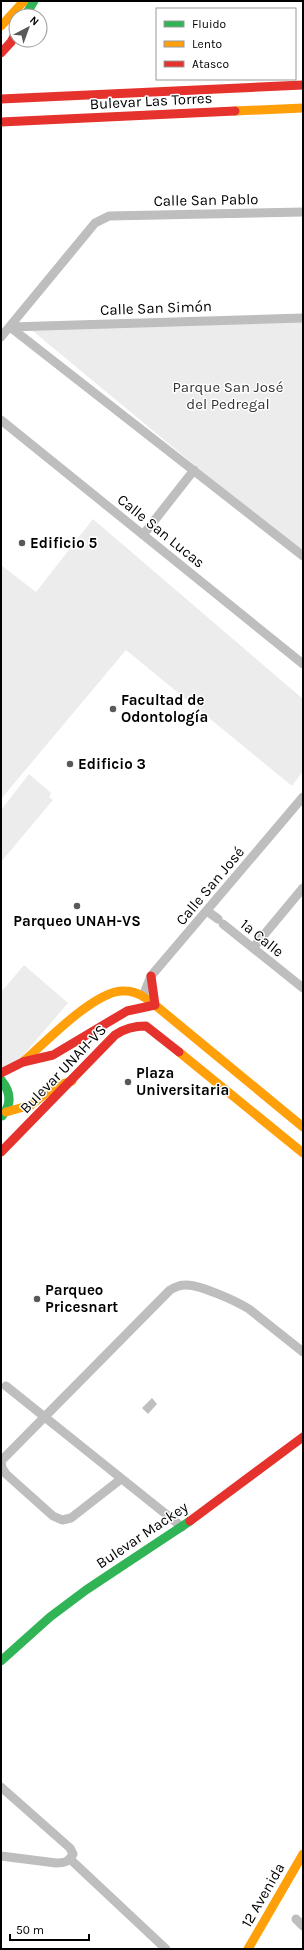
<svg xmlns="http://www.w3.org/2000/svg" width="304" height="1950" font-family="Karla,sans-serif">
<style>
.green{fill:#ececec}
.water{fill:#bfbfbf}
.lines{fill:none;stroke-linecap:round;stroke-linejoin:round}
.street{stroke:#bebebe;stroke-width:9}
.fast{stroke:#30b455;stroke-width:9}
.slow{stroke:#ff9f0a;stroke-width:9}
.jam{stroke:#e5322d;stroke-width:9}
.poi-dot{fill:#595959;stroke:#fff;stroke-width:1.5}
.labels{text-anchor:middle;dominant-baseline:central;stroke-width:3;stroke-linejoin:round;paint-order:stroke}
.street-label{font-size:15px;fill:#000;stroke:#fff}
.park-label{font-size:15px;fill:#333;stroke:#fff}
.poi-label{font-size:15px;font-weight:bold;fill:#000;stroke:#fff;text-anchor:start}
</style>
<rect width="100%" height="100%" fill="#fff"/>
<path class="green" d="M303,319V555L28,327Z
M93,519L303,699V771L292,786L126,650L1,799V565L36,592Z
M29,774L51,793L49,797L53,800L1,862V810Z
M24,965L68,1003L1,1081V992Z"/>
<path class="water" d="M152,1398L157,1404L148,1414L142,1408Z"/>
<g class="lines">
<path class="street" d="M10,327L303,556
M10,327L303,318
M1,337L95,223L109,216L303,212
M1,420L303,664
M143,535L194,470
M207,911L218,919
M223,924L303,988
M253,948L303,888
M143,996L151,976L303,797
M6,1386L182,1527
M121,1479L71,1518L62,1520L53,1516L6,1474L2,1468L1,1461L170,1290C175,1287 179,1285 185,1285C199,1284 236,1301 249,1309L303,1352
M1,1787L70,1848L73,1854C69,1862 64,1863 56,1863L1,1856
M70,1859L166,1949
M296,1919L303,1926"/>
<path class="fast" d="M25,16L34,1
M1,1080C11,1092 12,1104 2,1116
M1,1661L50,1617L86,1590L190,1521"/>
<path class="slow" d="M1,26L24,1
M235,111L303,108
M179,1052L303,1153
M24,1061C46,1042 97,988 125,991C137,991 146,998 155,1005L303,1127
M6,1112L31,1105L55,1086L72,1081
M248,1949L303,1854"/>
<path class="jam" d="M1,53L11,42L16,33
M1,99L303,85
M1,122L235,111
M151,976L155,1005
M1,1073L23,1062L53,1055L127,1011L155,1005
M1,1152L115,1035C125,1028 134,1026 146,1026L179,1052
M190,1521L303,1437"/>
</g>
<g class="poi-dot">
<circle cx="22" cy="543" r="4"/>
<circle cx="113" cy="709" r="4"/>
<circle cx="70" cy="764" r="4"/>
<circle cx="77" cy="906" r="4"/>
<circle cx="128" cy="1082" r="4"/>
<circle cx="37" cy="1299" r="4"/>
</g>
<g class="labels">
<g class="street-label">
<text transform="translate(151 101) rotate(-3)">Bulevar Las Torres</text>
<text transform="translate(206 200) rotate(-1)">Calle San Pablo</text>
<text transform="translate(156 308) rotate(-2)">Calle San Simón</text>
<text transform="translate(161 531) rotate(39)">Calle San Lucas</text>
<text transform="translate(210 886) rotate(-50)">Calle San José</text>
<text transform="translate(262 938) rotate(39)">1a Calle</text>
<text transform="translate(63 1069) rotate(-46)">Bulevar UNAH-VS</text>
<text transform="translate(142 1535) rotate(-34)">Bulevar Mackey</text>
<text transform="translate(263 1895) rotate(-60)">12 Avenida</text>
</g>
<g class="park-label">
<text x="228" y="387">Parque San José<tspan x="228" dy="17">del Pedregal</tspan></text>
</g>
<g class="poi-label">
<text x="30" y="543">Edificio 5</text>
<text x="121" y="700">Facultad de<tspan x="121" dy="17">Odontología</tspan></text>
<text x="78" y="764">Edificio 3</text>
<text x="77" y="921" text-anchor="middle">Parqueo UNAH-VS</text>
<text x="136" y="1073">Plaza<tspan x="136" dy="17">Universitaria</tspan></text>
<text x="45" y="1290">Parqueo<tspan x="45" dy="17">Pricesnart</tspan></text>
</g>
</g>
<rect width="304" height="1950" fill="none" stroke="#000000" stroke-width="4"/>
<rect x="156" y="8" width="140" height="72" fill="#ffffff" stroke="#999999"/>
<rect x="164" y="21" width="20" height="6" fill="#30b455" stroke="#999999"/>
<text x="192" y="28" font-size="12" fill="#000000">Fluido</text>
<rect x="164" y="41" width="20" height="6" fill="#ff9f0a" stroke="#999999"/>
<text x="192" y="48" font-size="12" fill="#000000">Lento</text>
<rect x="164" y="61" width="20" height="6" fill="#e5322d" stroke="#999999"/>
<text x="192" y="68" font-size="12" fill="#000000">Atasco</text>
<g transform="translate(28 28) rotate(41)"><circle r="19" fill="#ffffff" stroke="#999999"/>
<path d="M0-3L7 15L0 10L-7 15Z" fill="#595959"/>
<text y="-6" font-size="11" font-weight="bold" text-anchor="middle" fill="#000000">N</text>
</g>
<path d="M10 1934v6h79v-6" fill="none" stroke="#000000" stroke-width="2"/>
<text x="16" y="1934" font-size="12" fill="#000000" stroke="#ffffff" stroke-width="3" paint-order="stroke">50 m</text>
</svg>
